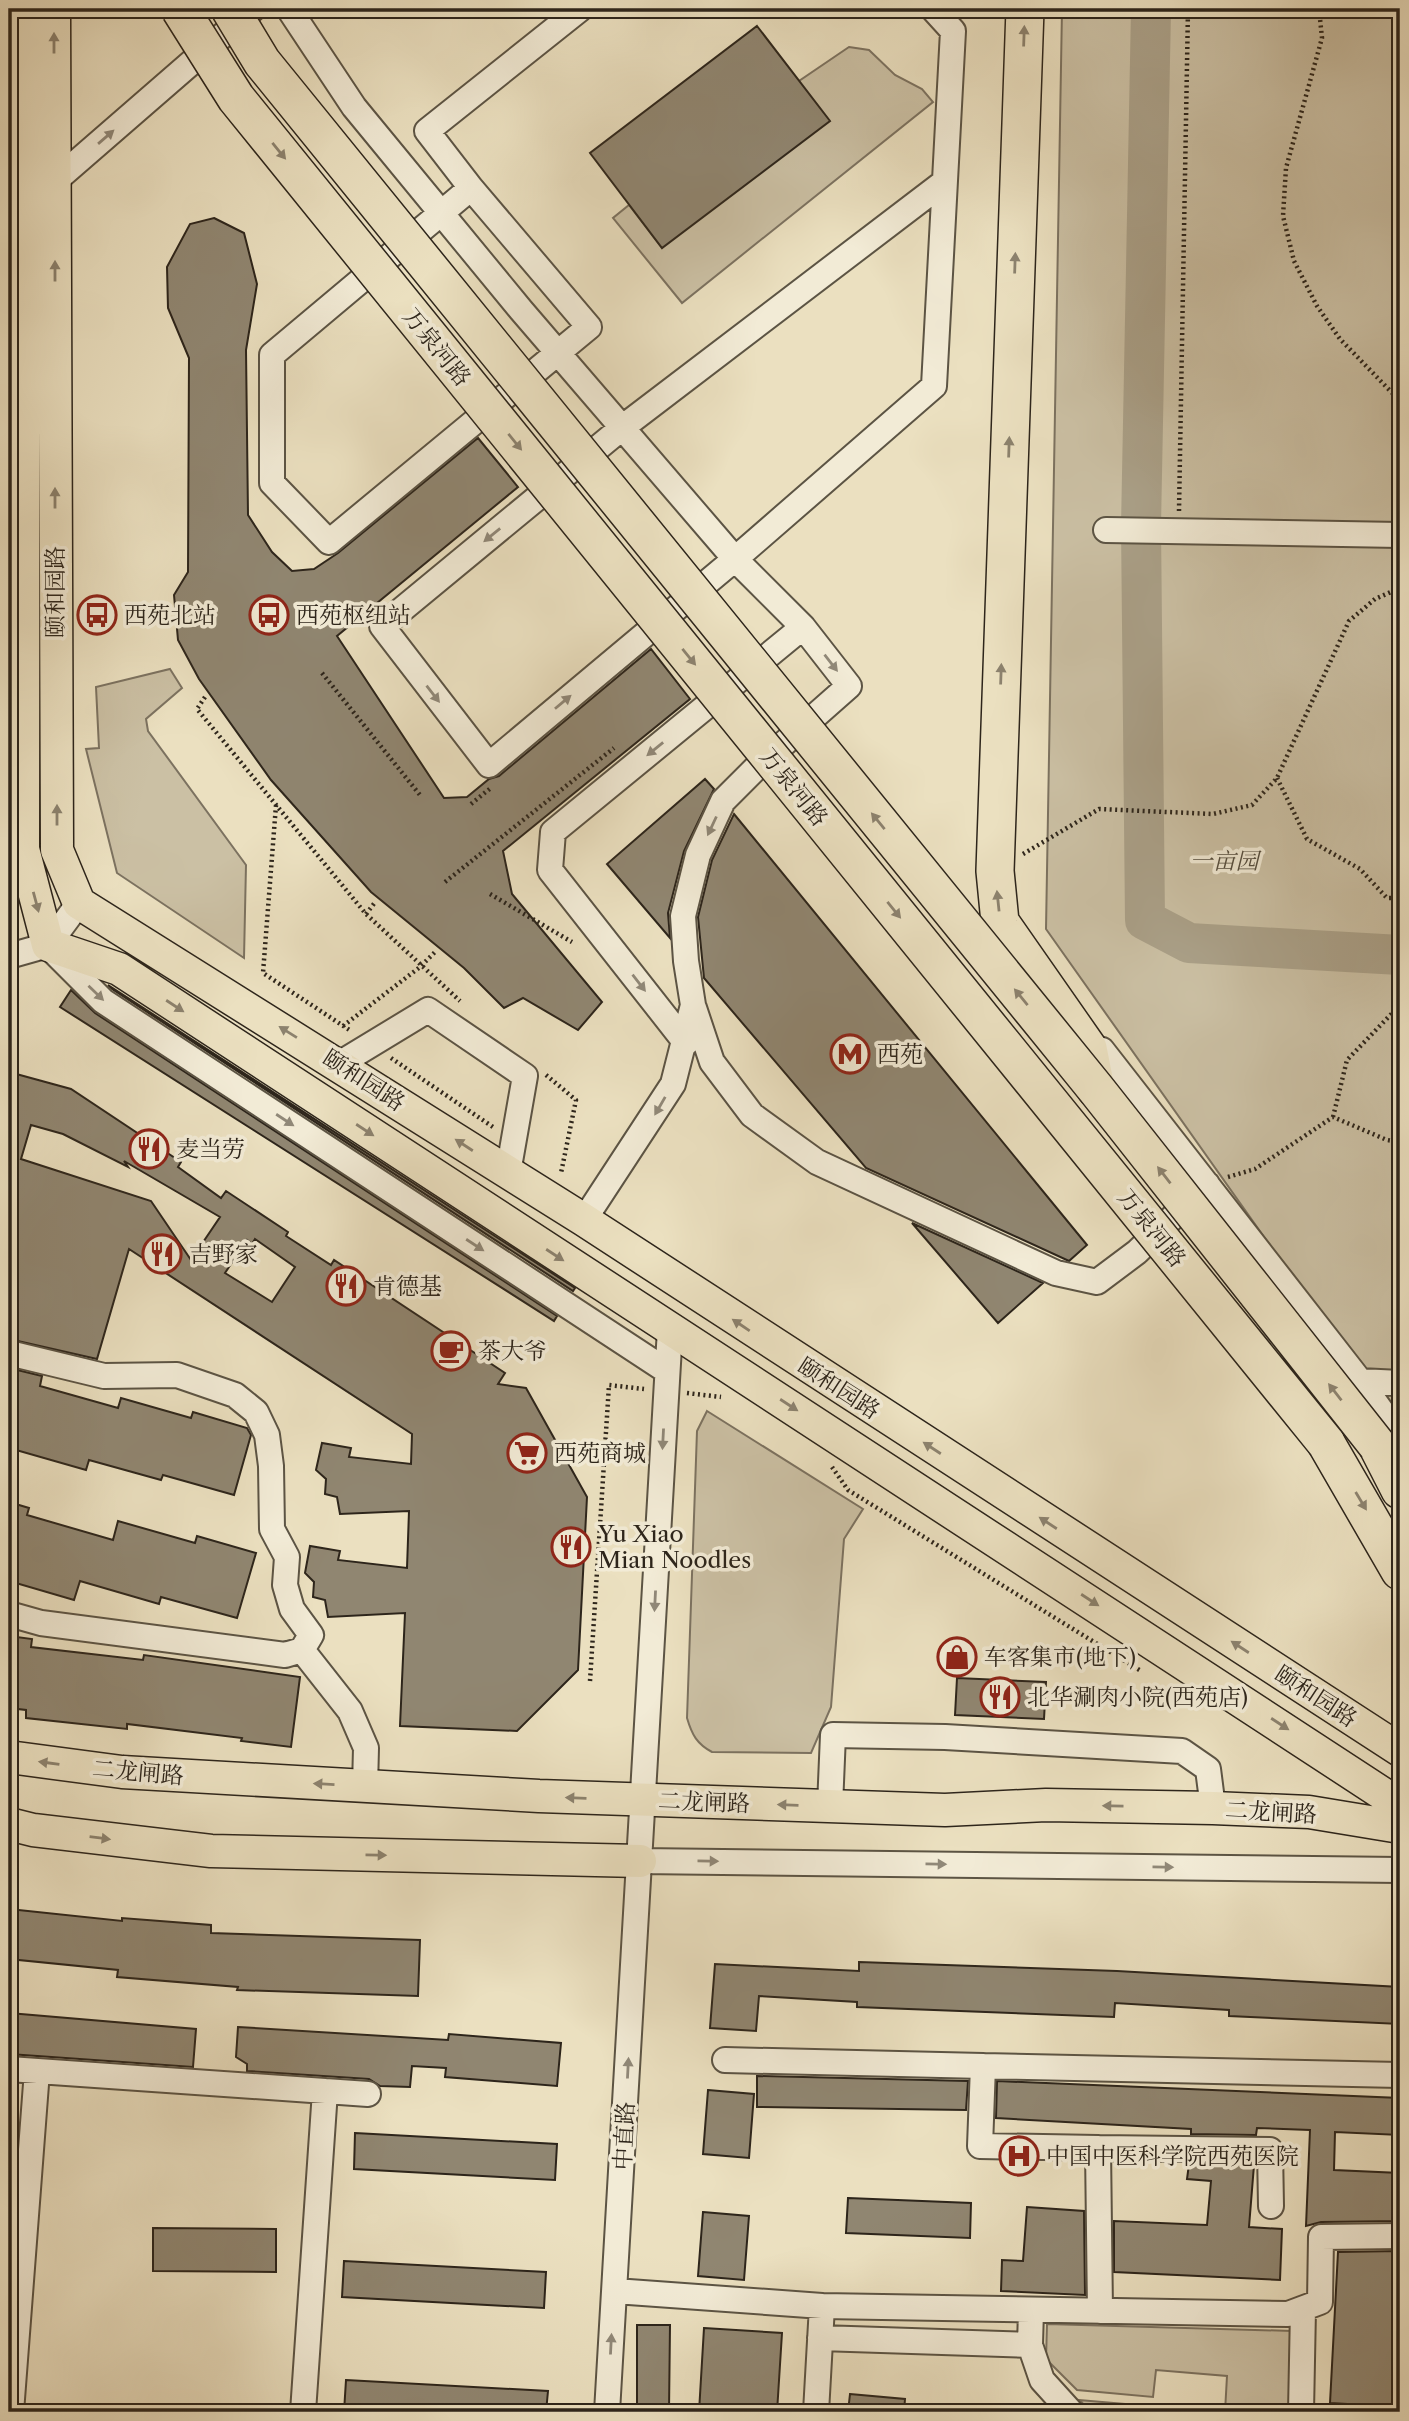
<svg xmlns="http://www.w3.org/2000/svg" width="1409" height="2421" font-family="'Libre Caslon Text','Noto Serif SC',serif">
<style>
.green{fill:#cbc0a4;stroke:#7c7260;stroke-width:2}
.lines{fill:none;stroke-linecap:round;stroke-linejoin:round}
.river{stroke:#aaa088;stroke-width:40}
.building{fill:#908671;stroke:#2d251b;stroke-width:2;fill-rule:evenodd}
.minor-casing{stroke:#5c5444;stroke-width:28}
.major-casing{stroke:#2d251b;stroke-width:35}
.highway-casing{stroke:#2d251b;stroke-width:40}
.path{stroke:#2d251b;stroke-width:4.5;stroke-dasharray:2 3.5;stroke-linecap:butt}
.minor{stroke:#f2ebd6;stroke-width:24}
.major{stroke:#ebe0c0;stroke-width:32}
.highway{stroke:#ebe0c0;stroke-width:37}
.highway-bridge-casing{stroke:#2d251b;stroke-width:40;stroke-linecap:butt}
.highway-bridge{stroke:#ebe0c0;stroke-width:37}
.oneway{fill:#8c826e}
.oneway2{fill:#908878}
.labels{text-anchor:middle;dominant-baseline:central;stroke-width:7;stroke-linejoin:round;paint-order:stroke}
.street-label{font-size:23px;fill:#2d251b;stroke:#f2ebd6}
.poi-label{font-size:23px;fill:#2d251b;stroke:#f2ebd6;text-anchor:start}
.park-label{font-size:23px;font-style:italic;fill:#544c3d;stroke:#f2ebd6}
</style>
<rect width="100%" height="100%" fill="#ebe0c0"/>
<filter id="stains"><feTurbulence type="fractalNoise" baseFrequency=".00286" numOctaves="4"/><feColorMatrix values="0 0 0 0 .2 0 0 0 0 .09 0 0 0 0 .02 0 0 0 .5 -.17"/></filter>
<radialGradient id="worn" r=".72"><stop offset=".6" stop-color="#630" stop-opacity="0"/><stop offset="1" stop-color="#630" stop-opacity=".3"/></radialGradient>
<path class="green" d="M1062,9H1400V1429L1046,929Z
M849,47L869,50L895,75L922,89L933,102L682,303L613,218L629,205L662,248L799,81Z
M170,669L182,688L146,719L148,731L246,865L244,958L117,873L86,749L99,748L96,687Z
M707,1411L863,1509L844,1539L831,1707L811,1753L712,1752C697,1744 692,1735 687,1718L697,1431Z
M1047,2324L1292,2331L1290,2412H1225L1227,2376L1156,2370L1153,2397L1077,2390L1046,2359Z
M1079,2400L1218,2412H1219H1092Z"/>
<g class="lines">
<path class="river" d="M1151,9L1141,526L1145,920L1189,943L1400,955"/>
</g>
<path class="building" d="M757,26L830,121L662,248L590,153Z
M214,218L244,233L257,284L246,350L248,515L272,552L292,571L314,569L338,553L478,438L518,487L337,636L444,798L467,797L489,779L499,776L651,649L690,699L503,851L512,894L602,1002L578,1030L523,998L504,1008L464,968L371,892L271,780L199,679L178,640L174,595L188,572L189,358L168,308L167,267L190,224Z
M705,779L714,789L684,851L668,913L670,938L607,864Z
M734,814L1087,1245L1069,1261L866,1168L704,978L698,917L712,860Z
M108,985L575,1288L573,1291L112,989Z
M71,990L95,1013L557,1316L554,1321L60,1007Z
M9,1072L71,1089L181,1162L178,1167L221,1198L226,1191L288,1232L286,1236L331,1265L334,1260L505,1373L498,1384L526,1388L587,1497L578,1670L517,1731L400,1726L405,1613L328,1617L325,1600L313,1597L314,1582L305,1573L310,1546L340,1551L338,1560L407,1568L409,1511L340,1514L337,1497L325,1494L326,1479L316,1470L322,1443L351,1448L349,1457L411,1464L412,1434L129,1249L97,1359L9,1339ZM31,1125L63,1134L128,1167L124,1161L220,1217L191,1260L151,1201L21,1159ZM255,1239L295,1267L272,1302L225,1273L247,1240L252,1244Z
M912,1223L1043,1283L998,1323Z
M9,1368L42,1376L40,1386L118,1408L121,1398L191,1418L193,1412L247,1428L251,1435L234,1495L163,1475L161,1480L89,1460L86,1470L9,1448Z
M9,1502L29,1508L27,1515L113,1540L118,1521L195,1543L197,1536L256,1553L237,1618L161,1597L159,1604L80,1581L74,1600L9,1581Z
M9,1636L32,1639L31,1647L143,1660L144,1655L300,1677L291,1747L241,1741L242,1738L127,1724V1729L26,1718V1710L9,1708Z
M957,1678L1046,1682L1044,1719L955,1715Z
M9,1909L122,1921V1918L211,1925V1933L420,1940L418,1996L237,1990L238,1987L117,1977L118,1970L9,1959Z
M859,1962L1117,1971L1400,1987V2024L1229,2016V2010L1115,2003L1114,2017L857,2007V2002L759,1996L756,2031L710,2028L715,1964L859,1971Z
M9,2013L196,2029L193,2067L9,2054Z
M238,2027L448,2040L449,2034L561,2043L557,2086L445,2077L446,2068L412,2066L410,2087L380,2086L369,2079L247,2071V2064L236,2057Z
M757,2076L968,2081L966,2110L757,2107Z
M997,2081L1400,2098V2135L1335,2132L1334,2170L1400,2173V2221L1321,2222L1306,2226L1310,2130L1257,2128L1256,2135L1191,2134V2129L996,2118Z
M708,2090L754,2094L749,2158L703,2154Z
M355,2133L557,2144L555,2180L354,2169Z
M1189,2164L1254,2165L1249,2227L1282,2229L1280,2280L1114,2272V2221L1207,2225L1211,2181L1187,2179Z
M848,2198L971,2203L970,2238L846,2233Z
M1027,2207L1084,2211L1085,2295L1001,2291L1002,2260L1023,2261Z
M703,2212L749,2216L744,2280L698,2276Z
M153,2228L276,2229V2272L153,2271Z
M1400,2251V2407L1330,2403L1338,2252Z
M344,2261L546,2272L544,2308L342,2297Z
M637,2325H670L669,2412H637Z
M704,2328L782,2333L777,2412H699Z
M346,2380L548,2391L546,2412H344Z
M850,2394L905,2399L904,2412H848Z"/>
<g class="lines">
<g class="minor-casing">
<path id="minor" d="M289,9L354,107L521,310L735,559L803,627L849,686L755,769L723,801L698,855L683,916L686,961L693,1005L673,1084L584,1220
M933,9L953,31L934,386L735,559L489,765L382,626L623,427L943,183
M55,181L253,9
M471,188L272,355V483L329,542L589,327L471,188L427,131L580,9
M1106,530L1400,535
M48,945L79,903
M48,946L103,1001L667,1371
M9,956L48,945
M694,1008L712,1062L752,1115L817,1162L1056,1273L1097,1282L1137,1252L1207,1184
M686,1043L550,870L553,832L803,627
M1102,1050L1360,1381L1400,1437
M339,1064L428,1010L525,1076L508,1173
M9,1353L104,1376L177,1375L235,1395L256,1412L267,1435L271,1466L272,1529L287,1557L285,1585L292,1609L311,1635L302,1650L285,1655L41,1623L9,1614
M1360,1381L1400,1383
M302,1650L350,1711L366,1748L365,1787
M830,1806L833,1735L945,1737L1182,1751L1208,1769L1213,1808
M640,1861L1400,1870
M725,2060L983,2066L980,2146L1098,2148L1100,2311
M983,2066L1400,2075
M9,2069L368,2094
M1098,2148L1270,2150L1271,2206
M615,2291L822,2306
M820,2338L1030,2345L1031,2310
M1030,2345L1042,2380L1071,2412
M11,2412L37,2071
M303,2412L325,2091
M607,2412L670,1329
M816,2412L822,2306L1288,2314L1320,2302L1321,2237L1400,2236
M1301,2412L1303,2309"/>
</g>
<g class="major-casing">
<path id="major" d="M24,9L23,849L48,945L119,969L1400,1805
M54,9L57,850L79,903L584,1220L1400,1750
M9,1757L122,1772L539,1796L945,1810L1046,1805L1213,1808L1309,1812L1400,1827
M9,1824L33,1830L211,1851L640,1861"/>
</g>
<g class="highway-casing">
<path id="highway" d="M1025,9L995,871L1000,922L1088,1048L1096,1089
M1326,1443L1400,1571
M1377,1445L1400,1490"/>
</g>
<path class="path" d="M1319,9L1322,38L1286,168L1283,216L1294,261L1317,306L1340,339L1400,401
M1179,511L1188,9
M322,673L420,795
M205,697L197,709L366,914L460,1001
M1277,778L1307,839L1360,869L1387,898H1400
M471,804L492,787
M276,805L263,973L351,1031
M1023,854L1099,809L1213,814L1252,805L1277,778L1349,621L1375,599L1400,588
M445,882L614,748
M490,894L572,942
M366,914L376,901
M343,1026L420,967L436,951
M391,1058L493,1127
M546,1075L576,1100L561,1173
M1333,1117L1347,1060L1400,1005
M1228,1177L1255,1169L1333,1117L1387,1140L1400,1142
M687,1393L721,1397
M832,1467L848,1490L1141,1671
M590,1681L609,1385L644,1389"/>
<use href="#minor" class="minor"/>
<use href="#major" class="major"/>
<use href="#highway" class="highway"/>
<g class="highway-bridge-casing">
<path id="highway-bridge" d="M180,9L236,98L1326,1443
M230,9L262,62L1096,1089L1377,1445"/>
</g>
<use href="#highway-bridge" class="highway-bridge"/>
</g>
<defs><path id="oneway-solid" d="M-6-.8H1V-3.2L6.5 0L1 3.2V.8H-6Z" transform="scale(1.75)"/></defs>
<g class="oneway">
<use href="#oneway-solid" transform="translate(1024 36) rotate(-88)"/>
<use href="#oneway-solid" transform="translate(54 43) rotate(-90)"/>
<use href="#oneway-solid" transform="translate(279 151) rotate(51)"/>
<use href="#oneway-solid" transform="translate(1015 263) rotate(-88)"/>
<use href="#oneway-solid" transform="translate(55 271) rotate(-90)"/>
<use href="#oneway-solid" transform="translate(515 442) rotate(51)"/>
<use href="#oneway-solid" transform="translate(1009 447) rotate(-88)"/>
<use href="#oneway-solid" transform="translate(55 498) rotate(-90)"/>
<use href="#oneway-solid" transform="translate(689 657) rotate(51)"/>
<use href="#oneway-solid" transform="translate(1001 674) rotate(-88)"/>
<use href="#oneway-solid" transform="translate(57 815) rotate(-90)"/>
<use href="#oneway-solid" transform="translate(878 821) rotate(-129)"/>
<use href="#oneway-solid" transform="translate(998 901) rotate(-96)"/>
<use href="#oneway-solid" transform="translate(36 902) rotate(75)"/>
<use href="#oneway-solid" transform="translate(894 910) rotate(51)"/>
<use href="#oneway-solid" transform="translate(1021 997) rotate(-129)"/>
<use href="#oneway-solid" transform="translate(175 1006) rotate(33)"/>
<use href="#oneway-solid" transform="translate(288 1032) rotate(-148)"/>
<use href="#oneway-solid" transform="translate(365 1130) rotate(33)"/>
<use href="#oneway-solid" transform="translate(464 1145) rotate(-147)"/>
<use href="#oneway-solid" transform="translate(1164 1175) rotate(-128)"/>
<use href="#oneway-solid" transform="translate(555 1255) rotate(33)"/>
<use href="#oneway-solid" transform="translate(741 1325) rotate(-146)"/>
<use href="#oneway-solid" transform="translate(1335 1392) rotate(-128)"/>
<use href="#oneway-solid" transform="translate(789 1405) rotate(33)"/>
<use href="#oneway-solid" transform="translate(932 1448) rotate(-147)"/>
<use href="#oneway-solid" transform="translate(1361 1501) rotate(59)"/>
<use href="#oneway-solid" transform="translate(1048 1523) rotate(-147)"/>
<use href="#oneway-solid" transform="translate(1090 1600) rotate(33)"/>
<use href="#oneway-solid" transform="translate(1240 1647) rotate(-147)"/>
<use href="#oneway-solid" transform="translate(1280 1724) rotate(33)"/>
<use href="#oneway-solid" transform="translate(49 1763) rotate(-172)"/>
<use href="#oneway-solid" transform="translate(324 1784) rotate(-177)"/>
<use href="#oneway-solid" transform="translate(576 1798) rotate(-178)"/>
<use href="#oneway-solid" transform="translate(788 1805) rotate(-178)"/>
<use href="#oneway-solid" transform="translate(1113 1806) rotate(-179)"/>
<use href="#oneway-solid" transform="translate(100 1838) rotate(7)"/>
<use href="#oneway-solid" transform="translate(376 1855) rotate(1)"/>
</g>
<g class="oneway2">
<use href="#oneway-solid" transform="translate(106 137) rotate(-41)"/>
<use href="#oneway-solid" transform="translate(492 535) rotate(141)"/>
<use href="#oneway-solid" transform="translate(831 663) rotate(52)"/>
<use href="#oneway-solid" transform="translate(433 694) rotate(52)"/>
<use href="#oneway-solid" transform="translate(563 702) rotate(-40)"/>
<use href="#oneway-solid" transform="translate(655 749) rotate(141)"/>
<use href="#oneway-solid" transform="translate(712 826) rotate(115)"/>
<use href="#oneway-solid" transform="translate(639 983) rotate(52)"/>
<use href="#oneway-solid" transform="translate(96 993) rotate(44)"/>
<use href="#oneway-solid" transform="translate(660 1106) rotate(120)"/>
<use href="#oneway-solid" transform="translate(285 1120) rotate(33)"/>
<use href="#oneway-solid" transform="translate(475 1245) rotate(33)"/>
<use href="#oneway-solid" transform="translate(663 1439) rotate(93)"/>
<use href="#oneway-solid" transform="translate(655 1601) rotate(93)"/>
<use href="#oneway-solid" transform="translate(708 1861) rotate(1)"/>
<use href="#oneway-solid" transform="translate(936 1864) rotate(1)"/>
<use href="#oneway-solid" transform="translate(1163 1867) rotate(1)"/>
<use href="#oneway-solid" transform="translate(628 2068) rotate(-87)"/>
<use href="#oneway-solid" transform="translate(611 2344) rotate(-87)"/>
</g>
<defs>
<g id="bus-ring" transform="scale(2.0125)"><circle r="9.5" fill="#f2ebd6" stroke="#8f2418" stroke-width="1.5"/><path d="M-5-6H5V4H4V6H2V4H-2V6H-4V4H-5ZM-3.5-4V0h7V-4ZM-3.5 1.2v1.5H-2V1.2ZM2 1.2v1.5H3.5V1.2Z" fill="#8f2418"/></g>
<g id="metro-ring" transform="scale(2.0125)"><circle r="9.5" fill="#f2ebd6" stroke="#8f2418" stroke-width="1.5"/><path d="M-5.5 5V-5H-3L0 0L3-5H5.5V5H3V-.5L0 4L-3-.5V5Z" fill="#8f2418"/></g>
<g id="restaurant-ring" transform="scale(2.0125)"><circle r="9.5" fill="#f2ebd6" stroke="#8f2418" stroke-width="1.5"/><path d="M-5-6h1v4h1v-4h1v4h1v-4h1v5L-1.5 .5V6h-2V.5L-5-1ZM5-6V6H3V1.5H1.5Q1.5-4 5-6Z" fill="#8f2418"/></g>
<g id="cafe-ring" transform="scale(2.0125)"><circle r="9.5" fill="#f2ebd6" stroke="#8f2418" stroke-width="1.5"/><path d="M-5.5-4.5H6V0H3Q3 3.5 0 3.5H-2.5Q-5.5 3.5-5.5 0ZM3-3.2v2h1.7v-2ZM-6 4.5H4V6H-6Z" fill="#8f2418"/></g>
<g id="supermarket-ring" transform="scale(2.0125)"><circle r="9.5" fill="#f2ebd6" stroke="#8f2418" stroke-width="1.5"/><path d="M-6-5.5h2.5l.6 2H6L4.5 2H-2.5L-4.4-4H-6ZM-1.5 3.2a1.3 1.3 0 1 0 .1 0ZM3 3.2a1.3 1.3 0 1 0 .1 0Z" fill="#8f2418"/></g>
<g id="shop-ring" transform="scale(2.0125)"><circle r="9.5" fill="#f2ebd6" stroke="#8f2418" stroke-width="1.5"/><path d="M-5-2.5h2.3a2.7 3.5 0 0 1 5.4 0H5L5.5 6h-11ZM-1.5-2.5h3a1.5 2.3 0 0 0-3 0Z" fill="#8f2418"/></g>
<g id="hospital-ring" transform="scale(2.0125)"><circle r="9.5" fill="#f2ebd6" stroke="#8f2418" stroke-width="1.5"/><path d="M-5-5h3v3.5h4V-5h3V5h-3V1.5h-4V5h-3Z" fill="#8f2418"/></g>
</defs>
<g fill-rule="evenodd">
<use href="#bus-ring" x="97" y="615"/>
<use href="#bus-ring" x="269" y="615"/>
<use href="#metro-ring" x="850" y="1054"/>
<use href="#restaurant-ring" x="149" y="1149"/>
<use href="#restaurant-ring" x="162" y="1254"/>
<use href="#restaurant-ring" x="346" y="1286"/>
<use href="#cafe-ring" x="451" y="1351"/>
<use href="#supermarket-ring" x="527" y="1453"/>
<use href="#restaurant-ring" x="571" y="1547"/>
<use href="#shop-ring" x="957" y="1657"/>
<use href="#restaurant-ring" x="1000" y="1697"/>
<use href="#hospital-ring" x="1019" y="2156"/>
</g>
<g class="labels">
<g class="street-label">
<text transform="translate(437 347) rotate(51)">万泉河路</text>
<text transform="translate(55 592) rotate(-90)">颐和园路</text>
<text transform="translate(794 787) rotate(51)">万泉河路</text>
<text transform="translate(364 1080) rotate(33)">颐和园路</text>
<text transform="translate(1152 1228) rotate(51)">万泉河路</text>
<text transform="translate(839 1388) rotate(33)">颐和园路</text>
<text transform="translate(1316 1696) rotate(33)">颐和园路</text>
<text transform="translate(138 1772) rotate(5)">二龙闸路</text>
<text transform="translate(704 1802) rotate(2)">二龙闸路</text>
<text transform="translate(1271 1812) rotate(3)">二龙闸路</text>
<text transform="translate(624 2136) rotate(-87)">中直路</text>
</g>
<g class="poi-label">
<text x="124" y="615">西苑北站</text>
<text x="296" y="615">西苑枢纽站</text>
<text x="877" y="1054">西苑</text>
<text x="176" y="1149">麦当劳</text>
<text x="189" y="1254">吉野家</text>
<text x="373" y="1286">肯德基</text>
<text x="478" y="1351">茶大爷</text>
<text x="554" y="1453">西苑商城</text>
<text x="598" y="1534">Yu Xiao<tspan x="598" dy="26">Mian Noodles</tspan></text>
<text x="984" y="1657">车客集市(地下)</text>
<text x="1027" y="1697">北华涮肉小院(西苑店)</text>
<text x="1046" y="2156">中国中医科学院西苑医院</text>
</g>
<g class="park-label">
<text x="1224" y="861">一亩园</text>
</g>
</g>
<rect width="1409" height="2421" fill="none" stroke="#ebe0c0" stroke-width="35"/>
<rect x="10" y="10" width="1388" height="2400" fill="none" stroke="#2d251b" stroke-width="3.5"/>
<rect x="18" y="18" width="1374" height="2386" fill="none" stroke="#2d251b" stroke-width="2"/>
<rect width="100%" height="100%" filter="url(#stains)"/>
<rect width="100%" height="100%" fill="url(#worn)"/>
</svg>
